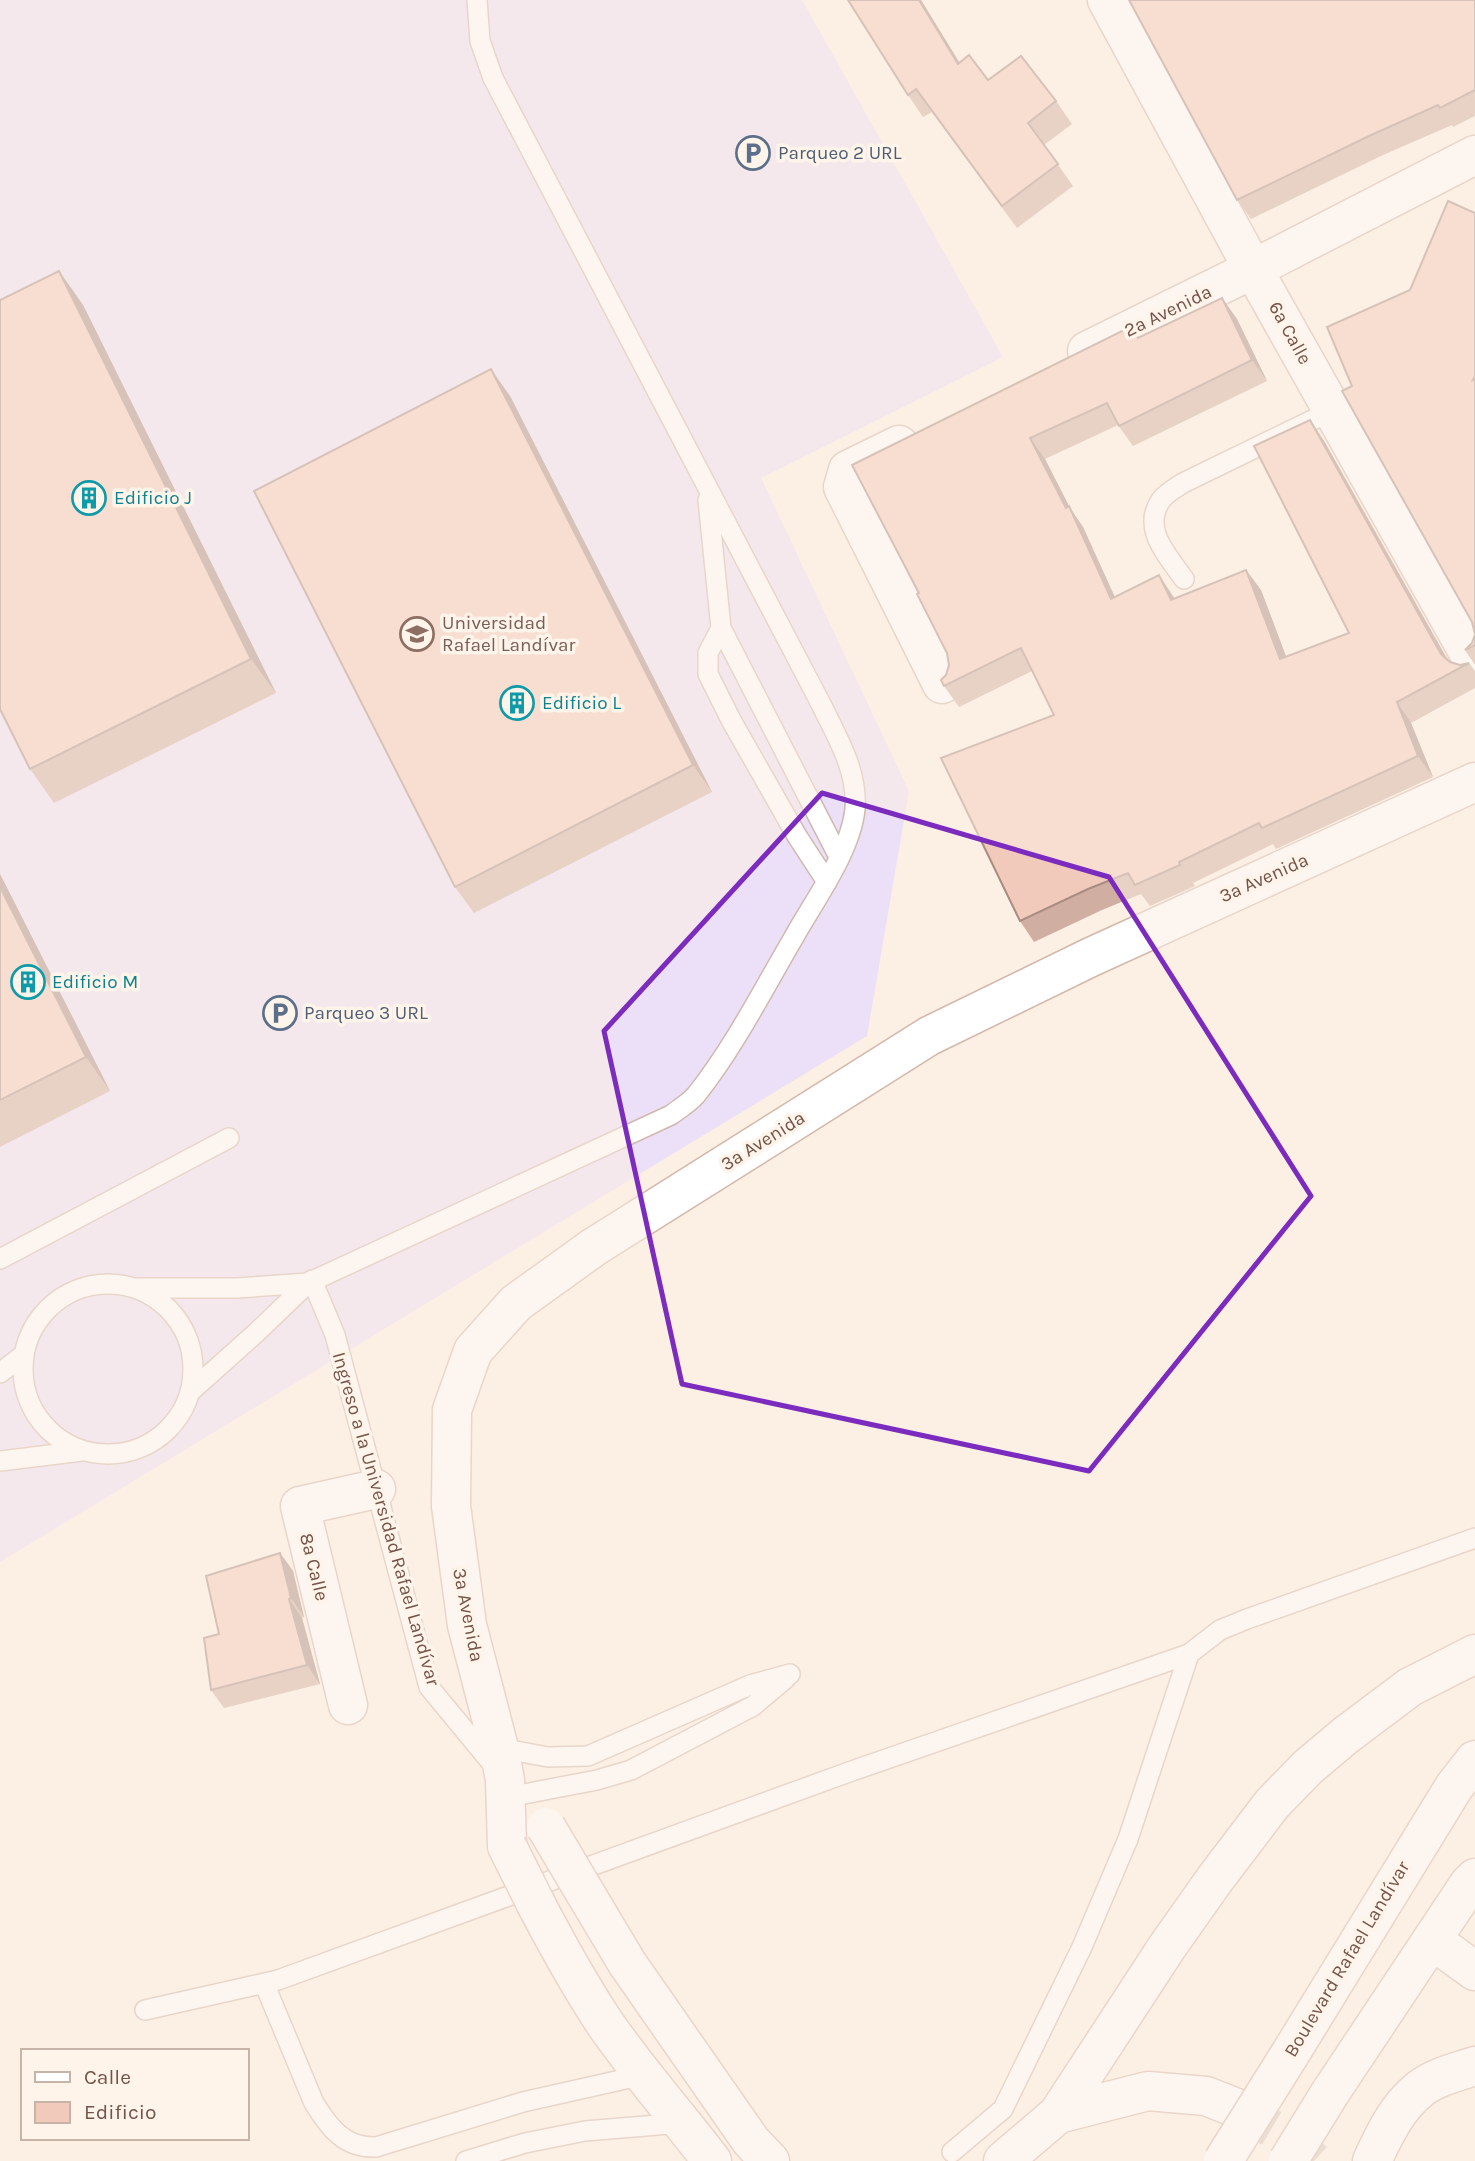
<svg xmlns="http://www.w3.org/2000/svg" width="1475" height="2161" font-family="Karla,sans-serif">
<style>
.education{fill:#ece0f8}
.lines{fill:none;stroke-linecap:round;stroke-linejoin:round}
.secondary-tunnel{stroke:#dac8bc;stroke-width:38;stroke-dasharray:38 19;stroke-linecap:butt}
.lane-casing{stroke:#d0b8ad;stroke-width:22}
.street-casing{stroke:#d0b8ad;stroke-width:41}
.secondary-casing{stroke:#d3b7aa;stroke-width:41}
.lane{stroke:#fff;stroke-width:19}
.street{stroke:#fff;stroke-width:38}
.secondary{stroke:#fff;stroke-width:38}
.secondary-bridge-casing{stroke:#d3b7aa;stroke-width:41;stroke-linecap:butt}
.secondary-bridge{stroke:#fff;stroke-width:38}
.wall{fill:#d0aea1}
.shaded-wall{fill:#a98d83}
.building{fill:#f2cabb;stroke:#a98d83;stroke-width:2}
.marked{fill:none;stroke:#7b2cbf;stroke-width:5;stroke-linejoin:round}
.labels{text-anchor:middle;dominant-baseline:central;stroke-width:7;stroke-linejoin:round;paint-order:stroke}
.service-label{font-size:19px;fill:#4e5e75;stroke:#fff4e9;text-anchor:start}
.street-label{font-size:19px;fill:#745349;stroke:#fff4e9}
.culture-label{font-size:19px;fill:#0d838f;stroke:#fff4e9;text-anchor:start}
.education-label{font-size:19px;fill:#785e54;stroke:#fff4e9;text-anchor:start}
</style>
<rect width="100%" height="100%" fill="#fcefe3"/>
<path class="education" d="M0,0H802L1003,357L761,478L909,791L867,1036L0,1562Z"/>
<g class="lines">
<path class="secondary-tunnel" d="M1239,2109L1290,2139L1314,2161"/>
<g class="lane-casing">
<path id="lane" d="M708,500L721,628L839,857
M1184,579C1168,556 1141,529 1161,500C1166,493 1176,488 1183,483L1333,410
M721,628L708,653V674L731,720L797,836L827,882
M0,1259L229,1138
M312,1280L335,1335L429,1687L495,1767
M23 1369a85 85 0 1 1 170 0a85 85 0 1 1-170 0Z
M137,1288H237L308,1283
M0,1373L23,1355
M191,1391L257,1332L308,1283L671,1115C679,1109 689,1103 696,1095C734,1047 763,990 794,937C814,901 851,851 855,809C858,771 837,737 821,704L493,78L480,41L477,0
M0,1461L82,1451
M499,1748L548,1757L588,1756L750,1685L790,1674
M524,1794L597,1780L631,1770L753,1706L785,1679
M264,1983L314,2103C330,2129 345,2148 376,2147L523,2102L643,2075
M145,2010L278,1980L849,1772L1189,1654
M952,2152L1003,2109L1082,1947L1128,1839L1189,1654L1220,1630L1247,1619L1475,1538
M466,2161L525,2143L585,2131L682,2123"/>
</g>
<g class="street-casing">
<path id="street" d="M1087,351L1253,269L1107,0
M899,445L848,470L843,487L942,684
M348,1705L300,1506L376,1489
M1432,1940L1475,1971"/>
</g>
<g class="secondary-casing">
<path id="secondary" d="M1475,155L1253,269L1475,664
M507,1846L505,1780L499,1748L467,1625L451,1506L452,1410L473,1351L516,1303L594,1247L929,1036L1091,957L1475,782
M584,1891L627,1963L751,2141L770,2161
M537,1906C558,1946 579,1984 604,2022C637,2070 676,2114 712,2161
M1290,2054L1454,1787L1475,1760
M1330,2093L1469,1884L1475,1878
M1058,2114L1148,2091L1206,2096L1239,2109
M1003,2161L1058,2114L1167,1947L1215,1879L1272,1804L1308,1767L1346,1735L1410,1687L1475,1654
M1372,2161C1384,2135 1397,2107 1420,2089C1435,2077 1457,2072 1475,2066"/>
</g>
<use href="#lane" class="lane"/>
<use href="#street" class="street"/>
<use href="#secondary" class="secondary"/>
<g class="secondary-bridge-casing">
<path id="secondary-bridge" d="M546,1827L584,1891
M507,1846L537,1906
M1223,2161L1290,2054
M1288,2161L1330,2093"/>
</g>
<use href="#secondary-bridge" class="secondary-bridge"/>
</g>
<path class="wall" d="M848,0H921L960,63L988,80L1056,101L1072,124L1044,145L1073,186L1017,228L932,112L923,117L908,95Z
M1475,0V116L1453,127L1452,125L1383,155L1251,219L1237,200Z
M1475,213V665L1465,650L1472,643L1475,634L1472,622L1352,386L1410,290Z
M59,271L83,305L276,693L54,803L30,769Z
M1222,298L1237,319L1267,381L1133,446L1118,425L1045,459L1070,508L1083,527L1115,597L1174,598L1246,570L1261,590L1286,657L1349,633L1310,420L1324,441L1448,660L1450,662L1460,665L1469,663L1475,671V688L1411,723L1433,777L1276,849L1273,844L1193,883L1195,886L1150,906L1141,894L1102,910L1034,942L1020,921L1054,715L1032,671L959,707L944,686L949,665L947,653L919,593L852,465L1140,337Z
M510,396L712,792L474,913L455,887Z
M0,874L110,1091L0,1147Z
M280,1553L293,1571L304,1617L302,1618L320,1684L224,1708L211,1690Z"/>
<path class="shaded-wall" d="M919,0H921L974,87L958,64Z
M59,271L83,305L276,693L251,659Z
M1222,298L1237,319L1267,381L1252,360Z
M491,369L510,396L712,792L693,765Z
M1310,420L1324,441L1456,675L1441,654Z
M1030,438L1045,459L1070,508L1083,527L1125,620L1111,599Z
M1246,570L1261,590L1295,680L1280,659Z
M1159,575L1173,596L1185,620L1171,600Z
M1397,702L1411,723L1433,777L1418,756Z
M0,874L110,1091L86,1057L0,887Z
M280,1553L293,1571L304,1617L291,1598Z
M289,1599L302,1618L320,1684L307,1665Z"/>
<path class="building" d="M848,0H919L958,64L969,55L988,80L1021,56L1056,101L1028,123L1058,164L1002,206L916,89L908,95Z
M1129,0H1475V90L1440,108L1438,105L1369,136L1237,200Z
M1448,201L1475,213V376L1473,380L1475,379V645L1465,650L1472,643L1475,634L1472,622L1342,391L1352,386L1327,327L1410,290Z
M59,271L251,659L30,769L0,709V300Z
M1222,298L1252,360L1119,426L1107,403L1030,438L1066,508L1069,506L1111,599L1159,575L1171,600L1246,570L1280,659L1349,633L1254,446L1310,420L1441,654L1450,662L1460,665L1469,663L1397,702L1418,756L1262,828L1259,823L1179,862L1180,865L1135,885L1128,873L1088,889L1020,921L941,758L1054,715L1021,648L944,686L941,680L946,675L949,665L947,653L917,594L919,593L852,465L1132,326L1138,338Z
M491,369L693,765L455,887L254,491Z
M0,887L86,1057L0,1100Z
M280,1553L291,1598L289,1599L307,1665L211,1690L204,1638L219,1634L206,1576Z"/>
<path d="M0 0H1475V2161H0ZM822,793L1109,877L1311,1196L1089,1471L682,1384L604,1031Z" fill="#fcefe3" fill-opacity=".55" fill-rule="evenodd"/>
<path class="marked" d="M822,793L1109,877L1311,1196L1089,1471L682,1384L604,1031Z"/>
<defs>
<g id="parking-ring" transform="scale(1.75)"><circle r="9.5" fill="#fff4e9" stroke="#5c6f8a" stroke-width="1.5"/><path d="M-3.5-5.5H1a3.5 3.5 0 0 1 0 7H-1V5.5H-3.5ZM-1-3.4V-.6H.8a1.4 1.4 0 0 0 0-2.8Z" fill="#5c6f8a"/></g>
<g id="building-ring" transform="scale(1.75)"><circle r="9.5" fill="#fff4e9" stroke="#0f9aa8" stroke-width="1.5"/><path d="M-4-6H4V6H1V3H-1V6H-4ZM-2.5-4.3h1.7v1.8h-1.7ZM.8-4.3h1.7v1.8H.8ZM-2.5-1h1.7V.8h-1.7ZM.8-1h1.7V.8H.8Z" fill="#0f9aa8"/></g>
<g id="university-ring" transform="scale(1.75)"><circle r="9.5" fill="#fff4e9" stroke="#8d6e63" stroke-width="1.5"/><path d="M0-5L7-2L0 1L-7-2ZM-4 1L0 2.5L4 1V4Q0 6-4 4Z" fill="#8d6e63"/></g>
</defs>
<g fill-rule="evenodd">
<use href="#parking-ring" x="753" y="153"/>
<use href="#building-ring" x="89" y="498"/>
<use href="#university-ring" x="417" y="634"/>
<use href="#building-ring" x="517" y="703"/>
<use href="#building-ring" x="28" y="982"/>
<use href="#parking-ring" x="280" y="1013"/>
</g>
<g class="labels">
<g class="service-label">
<text x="778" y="153">Parqueo 2 URL</text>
<text x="304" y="1013">Parqueo 3 URL</text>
</g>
<g class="street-label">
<text transform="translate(1168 311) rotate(-26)">2a Avenida</text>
<text transform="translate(1290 333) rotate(61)">6a Calle</text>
<text transform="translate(1264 878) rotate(-24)">3a Avenida</text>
<text transform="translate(763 1141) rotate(-32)">3a Avenida</text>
<text transform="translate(386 1519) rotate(74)">Ingreso a la Universidad Rafael Landívar</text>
<text transform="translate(314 1567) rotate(76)">8a Calle</text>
<text transform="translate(468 1615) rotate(79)">3a Avenida</text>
<text transform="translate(1347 1959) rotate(-59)">Boulevard Rafael Landívar</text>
</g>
<g class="culture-label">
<text x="114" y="498">Edificio J</text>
<text x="542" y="703">Edificio L</text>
<text x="52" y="982">Edificio M</text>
</g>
<g class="education-label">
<text x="442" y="623">Universidad<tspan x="442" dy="22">Rafael Landívar</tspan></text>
</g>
</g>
<rect x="21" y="2049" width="228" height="91" fill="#fff4e9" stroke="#c7b4a9" stroke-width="2"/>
<rect x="35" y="2072" width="35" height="10" fill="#ffffff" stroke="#c7b4a9" stroke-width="2"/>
<text x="84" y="2084" font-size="21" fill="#745349">Calle</text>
<rect x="35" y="2102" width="35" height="21" fill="#f2cabb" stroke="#c7b4a9" stroke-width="2"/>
<text x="84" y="2119" font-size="21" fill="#745349">Edificio</text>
</svg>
